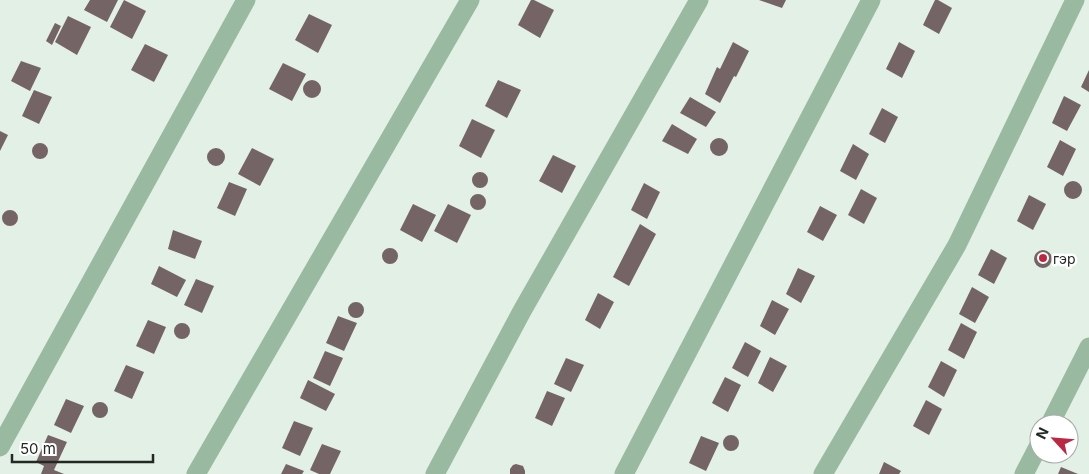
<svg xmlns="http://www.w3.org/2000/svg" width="1089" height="474" font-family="Inter,sans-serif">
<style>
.building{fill:#746465}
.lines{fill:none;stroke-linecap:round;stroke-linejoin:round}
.minor{stroke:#99baa1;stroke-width:19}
.poi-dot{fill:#ba2943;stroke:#fff;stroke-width:2}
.labels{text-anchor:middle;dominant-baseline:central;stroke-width:5;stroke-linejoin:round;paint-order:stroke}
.poi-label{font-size:14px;fill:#232825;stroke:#fff;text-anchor:start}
</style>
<rect width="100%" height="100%" fill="#e2f0e5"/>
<path class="building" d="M90,0H118L107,22L84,10Z
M124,0L146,11L132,39L110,27Z
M531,0H534L554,10L540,38L518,25Z
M759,0H786L782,8Z
M935,0H938L952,8L939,34L923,25Z
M309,14L332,25L318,53L295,40Z
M68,16L91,27L77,55L55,42Z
M55,23L61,26L52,45L46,41Z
M733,42L749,51L736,77L734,76L720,103L705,94L717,67L720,69Z
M899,42L915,51L902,78L886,69Z
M145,44L168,55L154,82L131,70Z
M21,61L41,68L30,91L11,81Z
M283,63L306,74L292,101L269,89Z
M1089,70V92L1081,87Z
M303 89a9 9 0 1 1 18 0a9 9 0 1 1-18 0Z
M498,80L521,90L507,118L485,106Z
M34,90L52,97L39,124L22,116Z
M1064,96L1081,105L1067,131L1052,123Z
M690,97L716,112L706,127L680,113Z
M882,108L898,117L885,143L869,134Z
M472,119L495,130L481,158L459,146Z
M672,124L697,139L688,154L662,141Z
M0,131L8,135L0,151Z
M710 147a9 9 0 1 1 18 0a9 9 0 1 1-18 0Z
M1060,140L1076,149L1063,176L1047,167Z
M32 151a8 8 0 1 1 16 0a8 8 0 1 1-16 0Z
M853,144L869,154L856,180L840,171Z
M207 157a9 9 0 1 1 18 0a9 9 0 1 1-18 0Z
M252,148L274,159L260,186L238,174Z
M553,155L576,166L562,193L539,181Z
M472 180a8 8 0 1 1 16 0a8 8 0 1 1-16 0Z
M1064 190a9 9 0 1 1 18 0a9 9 0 1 1-18 0Z
M229,182L247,189L235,216L217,208Z
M644,183L660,192L647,219L631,210Z
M861,189L877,198L864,224L848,215Z
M470 202a8 8 0 1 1 16 0a8 8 0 1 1-16 0Z
M1029,195L1046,204L1033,230L1017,221Z
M413,204L436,215L422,242L400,230Z
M448,204L471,215L457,243L434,231Z
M820,206L837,215L823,241L807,232Z
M2 218a8 8 0 1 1 16 0a8 8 0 1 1-16 0Z
M640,224L656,234L629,286L613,277Z
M173,230L202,241L195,259L168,249Z
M382 256a8 8 0 1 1 16 0a8 8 0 1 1-16 0Z
M991,249L1007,258L994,284L978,275Z
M1034 259a9 9 0 1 1 18 0a9 9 0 1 1-18 0Z
M159,266L186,280L177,297L151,284Z
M798,268L815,276L801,303L786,294Z
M196,279L214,286L202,313L184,305Z
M972,287L989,297L975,323L959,314Z
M598,293L614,302L600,329L585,320Z
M772,300L789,309L775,335L760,326Z
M348 310a8 8 0 1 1 16 0a8 8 0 1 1-16 0Z
M338,316L357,323L344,351L326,343Z
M148,320L166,327L154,354L136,346Z
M961,323L977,332L964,359L948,350Z
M174 331a8 8 0 1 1 16 0a8 8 0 1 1-16 0Z
M745,342L761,351L748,377L732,368Z
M325,351L343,358L330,386L313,378Z
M770,357L787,366L773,392L758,383Z
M566,358L584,365L571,392L554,384Z
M941,361L957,370L944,397L928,387Z
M126,365L144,372L132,399L114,391Z
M725,377L741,385L728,412L712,403Z
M308,380L335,394L326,411L300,398Z
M547,391L565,398L552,426L535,418Z
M66,399L84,406L71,433L54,425Z
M926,400L942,409L929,435L913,426Z
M92 410a8 8 0 1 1 16 0a8 8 0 1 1-16 0Z
M294,421L313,428L300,456L282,448Z
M48,435L67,442L54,470L64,474H41L44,466L36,462Z
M723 443a8 8 0 1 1 16 0a8 8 0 1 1-16 0Z
M701,436L719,443L706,471L689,463Z
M322,444L341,451L330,474H319L310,470Z
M884,462L901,471L899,474H879Z
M286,464L304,471L302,474H281Z
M516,464L523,466L525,471V474H510V469L513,465Z
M1061,467L1078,474H1058Z"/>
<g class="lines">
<path class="minor" d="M1050,424L1089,347
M0,447L246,0
M196,474L470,0
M435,474L522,311L699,0
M624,474L871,0
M823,474L957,245L1075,0
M1024,474L1039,445"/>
</g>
<circle class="poi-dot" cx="1043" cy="258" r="5"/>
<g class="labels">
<g class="poi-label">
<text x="1053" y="258">гэр</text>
</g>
</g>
<g transform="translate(1054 439) rotate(296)"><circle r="24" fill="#ffffff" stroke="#a7a9a8"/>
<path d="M0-4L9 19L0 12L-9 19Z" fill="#ba2943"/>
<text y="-8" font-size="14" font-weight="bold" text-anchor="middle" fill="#232825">N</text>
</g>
<path d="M12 454v8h141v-8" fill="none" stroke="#232825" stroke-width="2.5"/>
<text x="20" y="454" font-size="15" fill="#232825" stroke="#ffffff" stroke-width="4" paint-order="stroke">50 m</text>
</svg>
